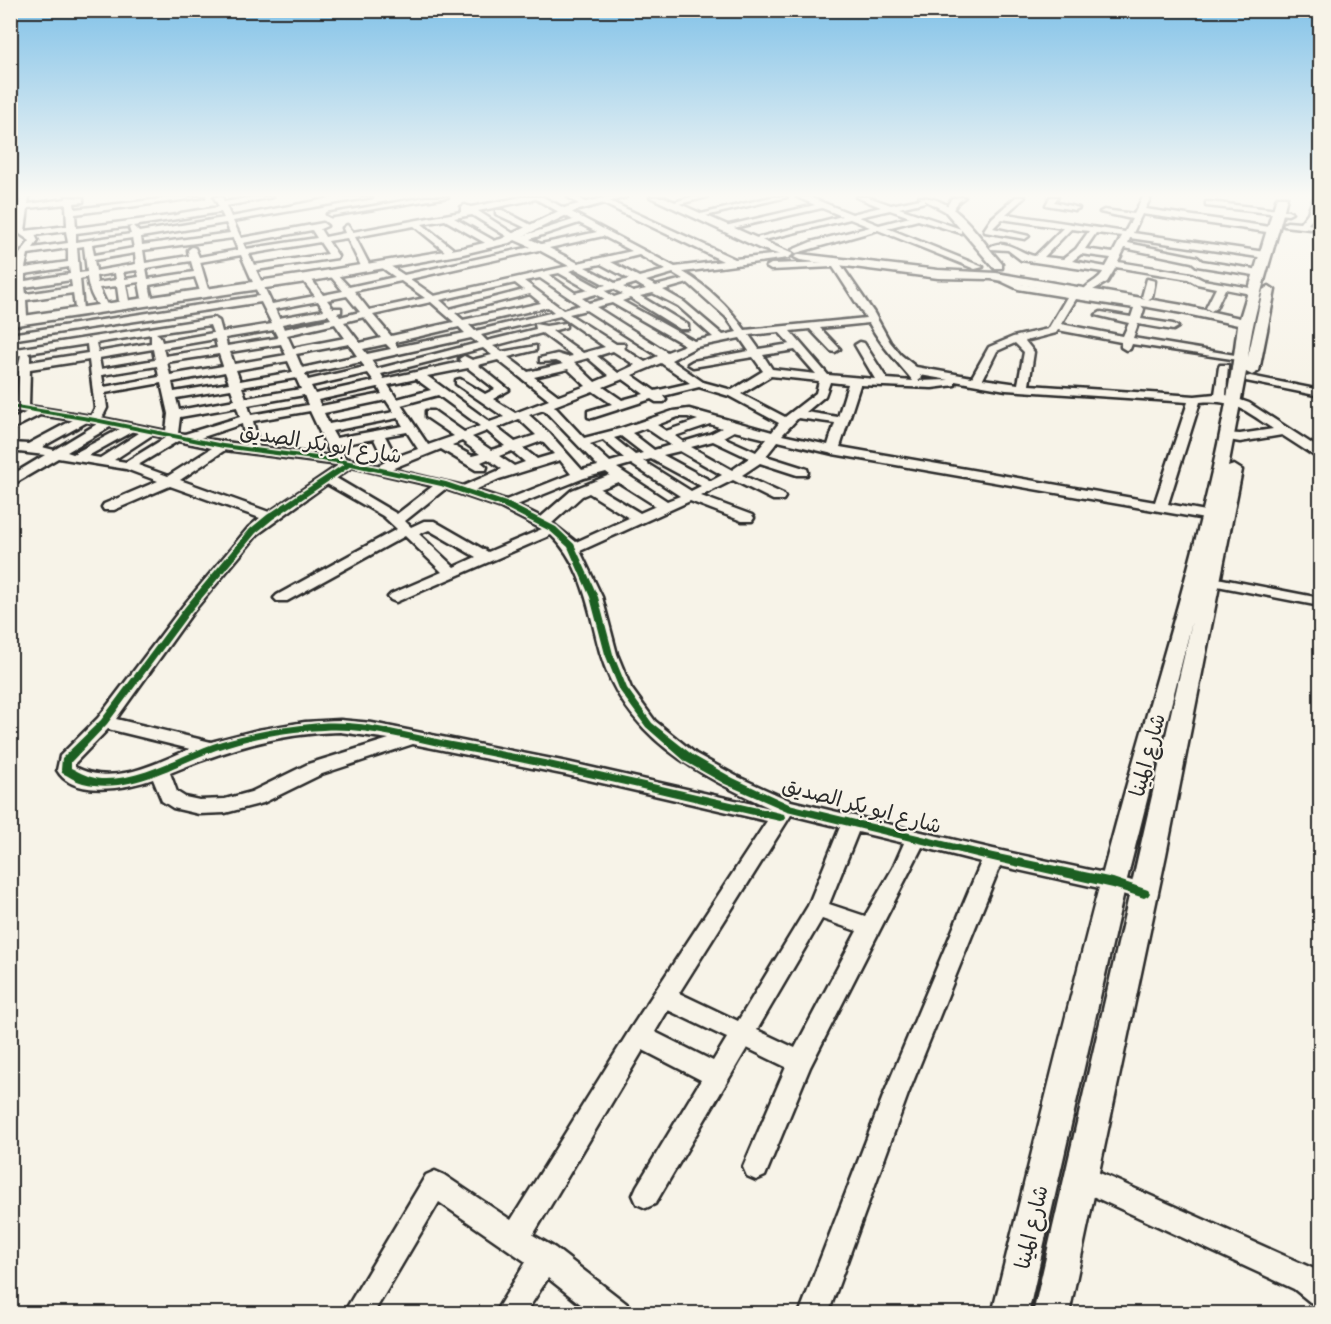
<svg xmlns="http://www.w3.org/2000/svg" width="1331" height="1324" font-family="Itim,'Playpen Sans Arabic',sans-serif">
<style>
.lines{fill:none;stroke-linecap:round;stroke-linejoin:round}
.minor-casing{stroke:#2b2b2b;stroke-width:5}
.major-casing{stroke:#2b2b2b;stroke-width:5}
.minor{fill:#f7f3e8;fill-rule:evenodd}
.major{fill:#f7f3e8;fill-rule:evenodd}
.cycleway-casing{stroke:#f7f3e8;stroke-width:4}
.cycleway{fill:#1b5e20;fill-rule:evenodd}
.labels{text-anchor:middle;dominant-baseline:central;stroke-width:4.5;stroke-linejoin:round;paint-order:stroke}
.street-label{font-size:21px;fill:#2b2b2b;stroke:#f7f3e8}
</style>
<rect width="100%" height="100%" fill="#f7f3e8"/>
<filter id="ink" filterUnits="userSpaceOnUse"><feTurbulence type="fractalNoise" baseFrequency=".0167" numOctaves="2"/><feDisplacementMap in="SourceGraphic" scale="12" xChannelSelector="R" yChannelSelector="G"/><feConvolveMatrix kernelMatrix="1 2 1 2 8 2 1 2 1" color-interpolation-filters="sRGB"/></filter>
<g filter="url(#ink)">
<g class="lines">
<g class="minor-casing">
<path id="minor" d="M21,197H29L28,204L66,199V197L83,198V202L74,203L75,209L177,197H204L75,214L76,228L177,215L181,213L219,207L214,197H222L224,202L253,197H273L226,206L231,217L337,197H372L233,221L241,238L323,223L327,226L320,229L325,237L345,233L343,228L347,225L353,232L461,212V207L465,205L471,207L522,197H543L675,267L723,261L602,203L601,201L605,199L735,259L791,253L792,255L788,258L683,272C708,287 728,306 745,330L866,318L833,267L771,270L766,267L771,264L830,262L834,258L837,259L874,313L890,342L901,355L916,367L972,377L989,347L1013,337L1048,329L1067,297L1018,289L1001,281V277H1007L1021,284L1082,294C1085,283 1098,282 1103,272L1021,260L1008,250L991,249L990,247C1005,237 1020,254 1035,256L1063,228L1002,219L993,228L1029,236L1025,239L985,232L984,230L992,218L1016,197H1025L1006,214L1125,232L1132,219L1100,212L1104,210L1134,214L1143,197H1151L1145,209L1277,228V232L1274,233L1142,214L1133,233L1265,252L1269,255L1265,258L1130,238L1128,243L1197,257L1202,261L1260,270L1265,273L1260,276L1197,266L1192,262L1125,248L1118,262L1191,274L1203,280L1256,289L1261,292L1256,295L1225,289L1216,308L1211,311L1206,308L1216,288L1197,284L1188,279L1116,267L1107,282L1093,290L1089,295L1140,304L1144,309L1141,319L1173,324L1178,327L1173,330L1138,324L1133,338L1241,356L1246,359L1245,361L1132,344L1130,349L1126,350L1121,347V342L1058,330L1056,333L1025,341L1034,352L1029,385L1195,396L1215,394L1219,367L1220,365H1228L1226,395L1249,403L1320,449V458L1316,457L1282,435L1240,442L1223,439V433L1240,434L1273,429C1246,411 1234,399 1200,402L1168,504L1227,515L1229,518L1227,521L1222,522L833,454L778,441L766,456L807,469L808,472L807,475H797L760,463L742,475L783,494L785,497L783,500H773L733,480L701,496L752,515L754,518L752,521H742L690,501L580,551L602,597L617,654L631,688L655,721L696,754L736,776L791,801L993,849L1113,875L1151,887L1154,893L1151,899L1144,901L1113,891L1000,866L908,1094L828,1314H799L884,1094L981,862L922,847L810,1067L765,1176L756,1180L747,1176L743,1167L786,1067L747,1048L655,1204L646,1208L637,1204L633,1195L637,1186L701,1080L643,1050L533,1235L555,1248L627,1304L631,1314H593L548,1278L525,1314H494L526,1262L439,1202L373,1314H343L426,1175L435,1171L444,1175L511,1220L631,1028L767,821L567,775L413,744L322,774L263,803L225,813L199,814L173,808L162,801L153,779C128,788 73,799 57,770L60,756L98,718L183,606L248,528L260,518L170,486L114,510H104L102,507L104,504L158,481L126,469L58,458L10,486V476L45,455L10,451V443L28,444L73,420L40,415L10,430V421L27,412L10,410V403L17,404L19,371L10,372V366L19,364L21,355L10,356V350L214,318L219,321L222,332L272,324L261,302L10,340V334L259,296L241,255L200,262L208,289L206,291H200L195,277L149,285L152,298L147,301L142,298L139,282L126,284L129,301L124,304L119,301L117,286L99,288L107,305L102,308C93,303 88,287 87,277L80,279L83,310L75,308L73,293L26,300L27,316L18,318L15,298L16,275L10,276V270H16L19,255L30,241L17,232L20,209L10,210V206L20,204ZM536,199L573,220L522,236L514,234L478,211ZM66,204L67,226L25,231L28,208ZM221,212L224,218L139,232L133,226ZM472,215L508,237L531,247L404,275L384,262L379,265L381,267L395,277L349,287L333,270L328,273L343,291L323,295L309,276L306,275L301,278L315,296L272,304L256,270L337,258L338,256L328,241L347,238L361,266H367L369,264L355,237L414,226L446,252H452V248L422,224L445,220L487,244H493V240L454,218ZM226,223L230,233L142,245L141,237ZM579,223L597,232L541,244L530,239ZM132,226L129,228L131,234L76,242V233ZM1071,229L1089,231L1076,249L1063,259L1044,257ZM312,230L317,238L246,249L243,243ZM66,231L68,243L33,248L38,241L35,235ZM1096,233L1122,236L1113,253L1085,249ZM603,236L632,251L578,263L549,248ZM132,238L134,248L94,255L92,244ZM233,238L238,250L199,257L195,248L192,247L188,250L189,256L145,263L143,250ZM320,242L328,254L254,265L249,254ZM84,246L87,272L79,273L77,247ZM68,248V262L25,268L28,254ZM539,250L569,266L434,296L410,279ZM135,253L136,264L96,271L94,260ZM1081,254L1111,258L1106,267L1072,261ZM639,255L666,270L639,277L611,262ZM191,261L194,272L148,279L146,268ZM601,264L629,279L615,283L585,267ZM69,267L70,274L25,281V274ZM576,269L606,285L598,287L569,271ZM137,270L139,277L125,279L123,272ZM115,273L116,280L97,283L96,276ZM559,273L589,290L575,293L549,275ZM673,273L683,279L656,286L646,281ZM540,278L580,305L563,310L524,281ZM71,280L72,287L26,294L25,287ZM401,281L425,298L369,310L354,291ZM515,283L524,290L450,309L440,300ZM636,283L646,289L633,292L623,287ZM688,283L726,317L737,332L723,335L684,302L663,290ZM613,289L623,294L614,297L605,291ZM653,293L678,306L713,337L694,341L622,301L630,298L680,329H688V325L640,296ZM530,294L541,303L463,320L455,313ZM596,294L605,299L589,303L582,298ZM347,296L360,312L340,317L337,313L341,312V308H333L327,300ZM1076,299L1134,308L1131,317L1101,312L1096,315L1129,323L1123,336L1061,324ZM318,301L324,310L279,318L275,309ZM431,302L454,322L391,336L373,315ZM612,303L685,345L667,352L596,307ZM548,307L554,312L475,331L469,325ZM586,310L658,356L645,362L623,348L625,346L624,344H616L569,314ZM328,315L331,319L284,329L282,324ZM560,316L605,347L583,353L552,331L566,327V323L546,326L535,324L536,329L487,341L481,335ZM364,317L381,338L360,343L344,322ZM869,323C881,346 898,362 913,381L887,379L864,343L860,342L855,345L875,379L828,375L790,331L810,329L831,351L835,352L840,349L820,328ZM335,324L345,338L293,348L287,335ZM210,325L213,333L162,342L160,336L156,333ZM459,327L465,333L397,347L395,342ZM274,330L278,338L227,346L225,338ZM779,332L790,344L759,349L749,335ZM542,333L573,356L567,357L557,354L540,358V362L556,361L563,364L528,372L508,357L536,350V346L502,352L493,346ZM151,334V343L98,352L96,343ZM471,338L478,343L377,369L371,360ZM740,338L749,351L693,361L688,364L693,367L753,357L763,371L732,390L703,382L671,360L696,347ZM215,339L217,348L165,356L163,348ZM1015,343L1024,352L1018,384L983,379L997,351ZM87,344L88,353L30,362V356L28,353ZM281,344L286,355L234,364L230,352ZM349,344L357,356L302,368L296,354ZM386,344L391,349L367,354L363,349ZM483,348L492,355L472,360L464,356L459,359L461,362L384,379L381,374ZM153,349L155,360L101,369L99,358ZM795,350L816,374L772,369L763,355ZM613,351L635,365L618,373L597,356ZM219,354L223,366L170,375L167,362ZM588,358L609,376L595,382L574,362ZM89,360L95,408L91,416L29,406L30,369ZM498,360L549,400L515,413L493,399L509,390L478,365ZM288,361L293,372L240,381L236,370ZM361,362L365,367L308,380L305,374ZM661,363L690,383L655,391L632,375ZM157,366L159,377L104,387L102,375ZM468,368L495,389L485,394L460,379L456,380V384L504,417L490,422L427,376ZM568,369L586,386L559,396L534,377ZM225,372L229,383L174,392L172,382ZM368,373L374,381L315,394L311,386ZM920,375L949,380L918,381L922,378ZM771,376L819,381L816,393L785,417L741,394ZM296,378L301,389L246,398L242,387ZM416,379L431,390L397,399L388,385ZM623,379L644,394L622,400L603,387ZM955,381L1006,390L1188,402L1155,502L840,447L860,385L932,388L955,385ZM830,382L848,384L838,417L806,412L825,396ZM161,383L168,414L166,431L102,418L107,408L105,393ZM378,387L382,394L321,406L318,400ZM699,387L729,396L779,423L772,432L689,409L673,411L619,429L584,438L554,406L593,391L612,404L588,411V417L592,418L651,399L656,402H664L666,400L663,396ZM231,389L235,400L179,410L176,398ZM304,395L308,405L251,415L248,405ZM438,395L480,426L464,432L434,411H426V417L454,436L428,445L401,405ZM386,400L394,412L329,424L324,413ZM237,407L240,417L185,434L178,433L180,417ZM544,410L598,466L582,470L549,433L529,415ZM310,411L331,456L259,447L253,421ZM678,417H688L698,420L666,431L657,425ZM398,418L403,426L336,438L332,431ZM798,418L835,423L828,445L782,435ZM519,419L536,435L515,442L497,428ZM87,422L97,424L54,450L42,447ZM242,424L246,445L200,438ZM710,424L722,428L710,434L683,442L675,436ZM110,427L120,429L73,454L67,452ZM646,428L671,445L654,450L632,433ZM133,431L139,433L100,458L88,456ZM487,431L505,446L491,450L472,437ZM734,431L767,439L756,452L723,437ZM407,432L418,449L396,457L385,436ZM152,435L165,438L126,462L114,460ZM621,436L643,453L635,455L614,438ZM374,439L385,462L378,466L345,458L339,445ZM603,440L624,458L610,462L590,444ZM178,441L212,448L168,476L138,465ZM462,441L480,454L472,456L452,445ZM542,441L554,454L537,459L523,448ZM713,441L749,458L732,470L691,447ZM441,449L476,470H486L487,467L481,462L488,459L502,469L463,486L391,469ZM225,450L339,465L269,512L180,480ZM512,451L525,462L514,466L499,456ZM680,451L722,475L711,481L663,455ZM651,459L701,486L691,491L643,461ZM560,460L571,474L506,500L475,490L499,479ZM631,464L680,496L667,501L617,468ZM352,467L433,486L397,514L336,478ZM606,472L610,475L572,490L541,517L517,505L584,478ZM618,482L656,506L640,513L600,489ZM327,484L383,516L397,529L277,595L274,598L277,601H287L405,536L442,572L391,594L388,597L391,600L396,602L551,535C583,565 589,612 600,652C625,737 695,773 770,808L567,762L372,723L340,720L305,722L258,730L211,742L116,719L193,612L258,534ZM445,489L501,508L542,529L488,552L434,521H424L411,527L405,521ZM589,493L629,518L576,542L552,523L582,496ZM429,530L476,557L454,567L419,534ZM108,729L190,749C154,764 113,787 75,767V763ZM340,732L389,739L308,764L251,792L225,799L199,800L185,797L177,792L170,773C225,750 279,733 340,732ZM791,815L840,827L808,906L738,1021L679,993ZM858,832L904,843L893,868L865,916L829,904ZM822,919L857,931L795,1048L757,1030ZM668,1010L727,1038L713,1061L655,1032Z
M426,197H448L331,216L327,214Z
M568,197H578L587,203L580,205Z
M691,197H707L675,205L671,203Z
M771,197H787L701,217L697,215Z
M797,197H809L852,214L881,207L856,197H868L891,205L925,198V202L899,208L961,229V233L918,220L887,228L983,267L975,269L878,230L796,253L792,250L811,242L870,227L850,219L756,242L752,239L842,216L822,208L729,229L725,226L815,205ZM890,210L910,217L879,225L859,217Z
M965,197L958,202L952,211L945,209L952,198Z
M1050,197H1058L1054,202L1079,208L1075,210L1046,205Z
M1314,197H1320C1320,208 1315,216 1308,224L1320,226V230L1284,226L1283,224L1287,222L1300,223L1308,213Z
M1209,202L1288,211L1292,213L1288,215L1206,206V202Z
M496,210H502L533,226L526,228L496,214Z
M1147,279L1155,281L1152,297L1147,300L1142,297Z
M1250,376L1320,390V396L1246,381V377Z
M1212,577L1320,598V606L1207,584L1205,581Z
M1082,1165L1314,1269L1320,1274V1306L1310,1302L1294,1289L1073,1187L1069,1178L1073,1169Z"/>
</g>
<g class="major-casing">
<path id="major" d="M607,197H626L575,211L509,243L463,254L306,282L10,326V318L306,274L463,248L501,239L567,207Z
M650,197H664L793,254L787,257L759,248Z
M919,197C957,197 979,238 1002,264V268H994L945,211Z
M1277,197H1287C1275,251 1254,302 1248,357L1263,290L1269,286L1275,290L1259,371L1252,375L1246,372L1228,467L1234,465L1242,470L1166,855L1069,1314H1033L1192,622L1126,883L1028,1314H992C1035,1141 1076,969 1123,798C1166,644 1219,483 1238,325L1182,313L991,279L938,278L800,260L794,257L800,254L938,270L996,273L1182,305L1240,318Z"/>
</g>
<use href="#minor" class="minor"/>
<use href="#major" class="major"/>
<g class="cycleway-casing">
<path id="cycleway" d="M10,404L95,418L223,444L340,459L446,482L509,503L556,527L574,544L598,597L613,654L627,688L652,723L694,756L733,778L789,804L993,853L1113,878L1148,890L1150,893L1148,896L1144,898L1113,888L993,861L787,811L725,784L686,762L646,727L620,691L605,654L590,597L568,547L550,531L503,507L441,486L351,466L273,519L256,533L191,611L107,724L71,762V768C81,773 90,778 101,779C143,781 183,753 222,741C254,732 287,726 320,723C363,720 405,733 446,741C558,761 669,788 780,813L784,814L785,817L784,820L780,821C671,796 562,769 453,749C410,741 367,727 323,730C288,731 250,738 216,750C174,765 130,795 83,783C75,781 69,776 62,773L61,770L62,758L101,720L185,607L250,529L267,515L344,464L223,448L95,422L10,408Z"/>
</g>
<use href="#cycleway" class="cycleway"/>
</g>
</g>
<linearGradient id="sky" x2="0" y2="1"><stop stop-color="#82c2e8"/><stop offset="0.51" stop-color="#fbfaf5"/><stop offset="1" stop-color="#fbfaf5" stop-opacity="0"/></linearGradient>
<rect width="1331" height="383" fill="url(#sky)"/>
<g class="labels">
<g class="street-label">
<text transform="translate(321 443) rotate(9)">شارع ابو بكر الصديق</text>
<text transform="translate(1147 755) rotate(-75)">شارع المينا</text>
<text transform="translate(862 805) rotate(15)">شارع ابو بكر الصديق</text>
<text transform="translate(1031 1227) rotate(-77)">شارع المينا</text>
</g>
</g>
<rect width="1331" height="1324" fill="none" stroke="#f7f3e8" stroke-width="36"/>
<rect x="18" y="18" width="1295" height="1288" fill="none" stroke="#2b2b2b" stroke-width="2" filter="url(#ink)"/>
</svg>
